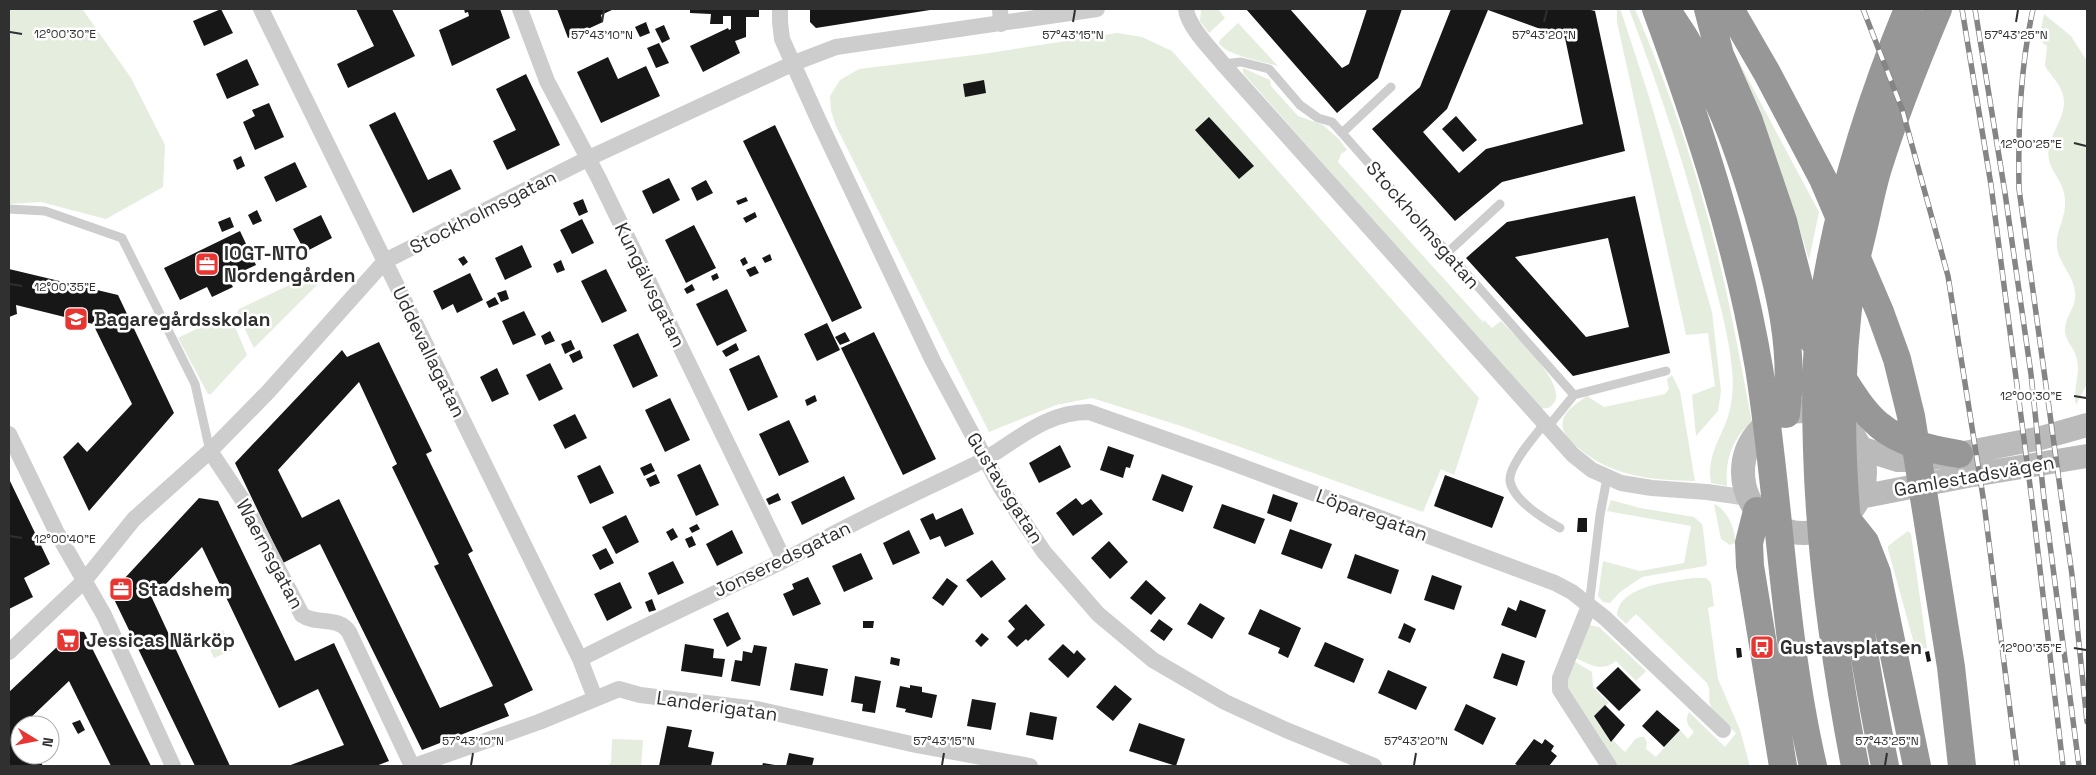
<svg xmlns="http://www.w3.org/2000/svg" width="2096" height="775" font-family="'Space Grotesk',sans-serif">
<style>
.green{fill:#e5edde}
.building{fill:#171717;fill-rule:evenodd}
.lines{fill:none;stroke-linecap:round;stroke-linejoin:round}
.service{stroke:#cdcdcd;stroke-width:9}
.minor{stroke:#cdcdcd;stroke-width:16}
.secondary{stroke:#bababa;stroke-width:24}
.motorway{stroke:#979797;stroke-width:28}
.rail-casing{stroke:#858585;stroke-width:5.5}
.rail{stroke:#fff;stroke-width:4;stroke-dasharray:11;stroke-linecap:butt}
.ticks{fill:none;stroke:#303030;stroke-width:2}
.labels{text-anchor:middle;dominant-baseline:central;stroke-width:5;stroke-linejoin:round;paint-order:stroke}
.street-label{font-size:19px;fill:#303030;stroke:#fff}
.poi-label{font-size:19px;font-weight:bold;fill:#303030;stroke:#fff;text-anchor:start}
.ticks-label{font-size:12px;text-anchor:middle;fill:#303030;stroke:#fff;stroke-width:5;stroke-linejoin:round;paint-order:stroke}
</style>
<rect width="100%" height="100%" fill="#fff"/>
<path class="green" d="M9,9L83,10L131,78L165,145L163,187L106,219L41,202L9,204Z
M1201,9H1218L1225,18L1209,33L1200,21Z
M1617,9L1621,11L1650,100L1712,312L1721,391L1718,411L1696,436L1692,395L1715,386L1708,333L1686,335L1617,22Z
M1629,9H1635C1671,93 1700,180 1721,269C1733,319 1742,371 1752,422C1732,438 1725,460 1727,486L1711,483C1707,460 1716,446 1725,425C1732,408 1734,388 1732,369C1729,337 1720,305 1712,273C1691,182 1662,96 1629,9Z
M2044,14L2071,36L2087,61V384L2076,405C2072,390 2082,372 2076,356C2073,346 2064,340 2065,328C2066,315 2077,306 2075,292C2074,276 2059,264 2057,247C2055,232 2066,218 2065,202C2065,182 2053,176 2049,160C2044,137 2069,119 2063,95C2060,83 2051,76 2045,66L2047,46L2039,40Z
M1238,23L1278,66C1264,62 1225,55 1219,43L1220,40Z
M1117,33L1142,37L1172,51L1479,398L1454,475L1441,469L1423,512L1181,426L1092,398L1056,405L989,432L836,126L831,111L830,96L840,80L859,69L983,54Z
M1731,47L1819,212L1809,260C1788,185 1762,119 1731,47Z
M1243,68L1270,80L1271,86L1298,116L1323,125L1339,139L1347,150L1341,154L1338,162L1483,322L1484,320L1492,328L1501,321C1514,335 1570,386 1553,404C1549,409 1545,409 1539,408L1243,73Z
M321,270L324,271L317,285L254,348L237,313L239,309Z
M230,315L247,355L211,394H208L178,338L221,317Z
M1672,375L1680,391L1695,481C1651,480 1611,477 1576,446C1569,440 1560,431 1563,420C1565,410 1579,402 1587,396L1604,407L1665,394L1669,389L1667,379Z
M1611,500L1640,508L1694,517L1702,524L1703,529L1707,564L1705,566L1642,577L1620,592L1610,603L1603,602L1598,596L1603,561L1640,571L1684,563L1691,526L1607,511Z
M1714,504C1727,509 1736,530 1735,543L1730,545L1721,539Z
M1908,531L1911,534L1927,648L1919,649L1915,647L1888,549V546Z
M1693,578H1706L1711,583L1714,606L1708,608L1718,679L1740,730L1750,766H1615L1569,694L1566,681L1572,660L1592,672L1593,687L1609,703L1594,716L1611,742L1613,740L1625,752C1631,746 1635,735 1644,737L1647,742L1646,749L1656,757L1680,730L1688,739L1694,732C1687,725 1685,721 1689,712L1725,747L1736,733C1728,726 1714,717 1711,707C1707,699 1712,692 1707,683L1636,614L1626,624L1617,615C1620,585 1670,582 1693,578Z
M1589,625L1599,627L1646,671L1636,681L1616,661C1601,673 1589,664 1574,657Z
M223,630L232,650L214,658L205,638Z
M612,739L643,740L641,766H607L611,763Z"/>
<path class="building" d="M221,9L233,33L204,46L193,21Z
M356,9H392L415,56L348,88L337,64L374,46Z
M464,9H500L510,38L452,66L439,30L469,16L468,12L465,13Z
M557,9H614L601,15L603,22L568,38Z
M690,9H759V17H746V37L735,41L740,53L703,72L690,46L728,28L729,30L731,29V16H723V24H710L711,14L690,13Z
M810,9H930V10L816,28L810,22Z
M1246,9H1290L1342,68L1349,64L1367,9H1402L1378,78L1337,113Z
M1451,9H1587L1595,11L1625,151L1502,182L1455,221L1372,129L1420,87ZM1488,10L1565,38L1583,124L1486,149L1459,173L1423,132L1447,109Z
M646,22L650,33L640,37L635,27Z
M664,25L670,39L662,43L655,29Z
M659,43L669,63L656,68L647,48Z
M608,57L618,79L646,66L660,96L601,123L577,72Z
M247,59L259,85L227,99L216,74Z
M526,74L560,145L507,170L493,141L516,130L496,89Z
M984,80L986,93L965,97L963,84Z
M269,103L284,137L255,150L243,122L255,116L252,110Z
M395,112L428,180L451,169L461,189L413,213L369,125Z
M1456,116L1477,140L1463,152L1442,129Z
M1209,117L1254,166L1239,179L1195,130Z
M775,125L862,308L832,322L743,141Z
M241,156L245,166L237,170L233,160Z
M295,162L307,187L276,202L264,177Z
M669,178L680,200L653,214L642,191Z
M706,180L713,193L697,201L691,188Z
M1635,196L1670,353L1573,376L1466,258L1507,222ZM1608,238L1629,327L1586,337L1515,257Z
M746,197L748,201L738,205L736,201Z
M583,199L588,212L579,216L573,203Z
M257,210L262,221L253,225L248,215Z
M755,212L757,217L746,223L743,218Z
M321,215L332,238L305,252L293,229Z
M230,217L234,227L222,232L218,222Z
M582,219L594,243L572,254L560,230Z
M694,225L716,268L686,283L665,240Z
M240,231L256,265L228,278L233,287L212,297L207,287L180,300L164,268Z
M522,245L532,267L505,280L495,258Z
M770,254L772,260L765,263L762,258Z
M464,256L468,262L463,266L458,259Z
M745,257L748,263L743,266L740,260Z
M561,260L565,270L557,273L553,264Z
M755,266L759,273L750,277L746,270Z
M9,269L118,295L174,413L89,511L63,457L78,442L87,452L132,404L93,324L16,305L17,314L9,317Z
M606,269L627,311L602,323L581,281Z
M470,273L483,300L457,313L453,304L442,310L433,291Z
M717,273L719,278L713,281L711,276Z
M692,284L695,290L687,294L684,289Z
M727,289L747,331L717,346L696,304Z
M506,290L509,299L501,302L497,293Z
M495,297L499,304L489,308L486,302Z
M524,311L536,335L513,345L502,321Z
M827,323L840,350L817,361L804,334Z
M550,331L555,341L545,345L541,336Z
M845,332L850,341L840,345L835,337Z
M874,332L936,459L903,475L841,348Z
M638,333L658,376L633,388L613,345Z
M571,340L575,349L565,354L561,344Z
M379,342L432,451L426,454L473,551L468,554L533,690L504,704L509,716L422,750L320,544L283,563L235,463L342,350L347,357ZM359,382L397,464L392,467L439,564L434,566L493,686L440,708L339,499L302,518L278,470Z
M736,343L739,350L726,357L722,351Z
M580,350L583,358L573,363L569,355Z
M759,355L778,397L748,411L729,369Z
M550,363L563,389L539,401L526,375Z
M497,368L509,394L492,402L480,377Z
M815,395L817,401L807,406L805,400Z
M670,398L690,440L665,452L645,410Z
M575,414L587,438L565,449L553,425Z
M789,420L809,462L779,476L759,434Z
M1060,445L1071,467L1039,483L1029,463Z
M1108,446L1134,455L1130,468L1126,467L1123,478L1100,470Z
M651,463L655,471L644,476L640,468Z
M700,464L719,505L696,516L677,475Z
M600,465L614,493L590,504L577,476Z
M656,474L660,483L650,487L646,479Z
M1162,474L1193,486L1183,512L1152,500Z
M1445,475L1504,497L1492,528L1434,506Z
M844,476L855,499L802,525L791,502Z
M9,479L50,564L24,578L33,597L9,609Z
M778,493L781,500L769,505L766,499Z
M1273,494L1298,503L1291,522L1267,513Z
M199,498L218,501L295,661L334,643L389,761L376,766H288L344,745L318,689L279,708L202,547L152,598L230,766H195L111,593Z
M1076,498L1082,505L1091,499L1103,514L1073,536L1056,513Z
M1222,504L1265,519L1255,544L1213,528Z
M962,508L974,534L945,547L940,536L930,540L920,519L933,513L936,520Z
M626,515L639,542L616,554L602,527Z
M1578,518H1587V532H1577Z
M697,524L700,529L692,533L689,528Z
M673,528L678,537L671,541L666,532Z
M1290,529L1332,544L1322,569L1281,554Z
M732,530L743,553L717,566L706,544Z
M909,530L920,553L893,565L883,543Z
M692,536L696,545L689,548L685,539Z
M1109,541L1128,562L1110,579L1091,558Z
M606,548L614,563L600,570L592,555Z
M861,553L873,579L844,592L832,566Z
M1355,554L1399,570L1391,594L1347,578Z
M992,560L1006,579L981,598L966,580Z
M673,561L684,583L658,595L648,573Z
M1432,575L1462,586L1454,610L1424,600Z
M808,577L821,604L793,616L783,594L794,589L792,584Z
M947,578L958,586L943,606L932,598Z
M1146,580L1166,598L1151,615L1130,598Z
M620,582L632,608L607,621L594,594Z
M652,599L656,610L649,612L645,602Z
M1520,600L1546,610L1536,638L1501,625L1508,607L1516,611Z
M1200,603L1225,618L1212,639L1187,624Z
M1026,604L1045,625L1028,641L1026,639L1017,647L1007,637L1015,629L1008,621Z
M1260,609L1301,628L1288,658L1278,653L1280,648L1248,634Z
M728,612L741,639L727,647L713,619Z
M1159,619L1173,629L1164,641L1150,631Z
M863,621H874L873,628H863Z
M1404,623L1416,629L1410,643L1398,638Z
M74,631L84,632L151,766H111L69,681L23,725H20V755H37L43,766H9V692Z
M982,633L989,639L981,647L975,641Z
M1325,642L1364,659L1354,683L1314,666Z
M685,644L714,649L713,658L725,659L722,677L681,671Z
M1063,644L1074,654L1077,650L1086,659L1068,678L1048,659Z
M754,645L767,647L760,686L731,681L735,660L742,661L743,651L752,653Z
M1736,648H1741L1742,657L1737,658Z
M1929,651L1931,661L1927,662L1925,652Z
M1502,653L1525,661L1517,686L1493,678Z
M891,657L900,659L899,666L890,664Z
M795,663L828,669L823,696L790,690Z
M1618,667L1641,690L1619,711L1596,688Z
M1388,670L1427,687L1416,710L1378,693Z
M855,676L881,681L875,713L862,711L863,704L851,702Z
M910,685L922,687V692L937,695L932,718L905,712L906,709L896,707L900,686L910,688Z
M1115,685L1132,699L1113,721L1096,707Z
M972,699L996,703L991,730L967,726Z
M1466,704L1496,718L1483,745L1454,730Z
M1605,705L1625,725L1611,742L1594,716Z
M1657,710L1680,730L1664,747L1642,726Z
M1030,712L1057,717L1053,740L1026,735Z
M80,720L85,730L78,734L72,723Z
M1139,723L1185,739L1176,766L1129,751Z
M667,726L692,730L688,747L714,752L711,766H659Z
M1534,739L1542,744L1545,739L1554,746L1551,751L1557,756L1549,766H1519L1515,764Z
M789,753L814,758L812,766H786Z
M763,763L775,765L774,766H762Z"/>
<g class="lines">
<path class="service" d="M1223,64L1241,62L1269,69L1300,105L1318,118L1332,122L1342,133L1574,395L1547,428
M1342,133L1391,87
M9,209L45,211L122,238L195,384L210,451
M1447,253L1500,204
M1574,395L1666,371
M1544,424C1535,436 1508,466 1510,481C1513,500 1545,520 1560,528
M1589,606L1600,515L1607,478"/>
<path class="minor" d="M261,9L580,659L595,698
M520,9L547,81L598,177L784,560
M780,9V22L782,39L818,119L933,361L1001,488L1044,552L1098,614L1153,660L1225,702L1286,730L1374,766
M1000,9L1001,24
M1186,9C1188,27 1212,50 1223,64L1573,455L1592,470L1621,483L1652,488L1707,492L1749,498
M9,434L57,533L104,615L173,766
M210,451L242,499L302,615C316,625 339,616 349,632L412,766
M1589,606L1560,678V690L1609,766
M9,652L84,581L134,519L210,451L268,392L385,261L589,158L794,63L836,47L1097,9
M580,659C646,625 714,594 781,562C803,551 823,539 845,528C887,506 931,486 974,465C1014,445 1041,412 1089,412L1219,458L1555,583L1572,592L1605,618L1723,730
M414,766L539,722L619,689L640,695L757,709L916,745L1030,766"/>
<path class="secondary" d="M1743 472a61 61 0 1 1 122 0a61 61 0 1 1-122 0Z
M1860,448L1898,460H1920L1959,454L2041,438L2087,425
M1860,497L1967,476L2087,456"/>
<path class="motorway" d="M1656,9C1699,126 1738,245 1759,368C1780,499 1783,637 1813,766
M1708,9L1720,55L1749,121L1783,221L1814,342
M1730,9L1767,73L1823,179L1880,312L1897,359L1911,416L1951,667L1962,766
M1668,12C1716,81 1740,150 1763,231C1780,291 1795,351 1786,414
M1841,376C1852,393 1863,412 1879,425C1900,443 1932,450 1959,454
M1757,511L1749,543L1750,566L1783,766
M1849,522L1865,542L1877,573L1917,766
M1855,766C1835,662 1820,556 1817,450C1816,411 1815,372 1819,334C1832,221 1865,113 1908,9
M1885,766C1853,608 1827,441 1852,279C1855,261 1860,244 1864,226C1869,205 1873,182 1880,162C1896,110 1917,59 1938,9"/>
<g class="rail-casing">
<path id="rail" d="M1863,9L1902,109L1948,276L1984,503L2017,766
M1962,9L1991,185L2032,501L2063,766
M1975,9L2005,193L2031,374L2044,499L2079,766
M2033,9C2020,69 2018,128 2019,189L2072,575L2087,722"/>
</g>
<use href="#rail" class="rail"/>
</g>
<path class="ticks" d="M602,22L604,10M1073,22L1075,10M1544,22L1547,10M2016,22L2018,10M10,32L22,34M2074,143L2086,146M10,284L22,286M2074,396L2086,398M10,536L22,538M2074,648L2086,650M471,765L473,753M942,765L944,753M1414,765L1416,753M1885,765L1887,753"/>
<defs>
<g id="office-square" transform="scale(1.25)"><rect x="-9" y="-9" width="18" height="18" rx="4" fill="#e73532" stroke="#fff"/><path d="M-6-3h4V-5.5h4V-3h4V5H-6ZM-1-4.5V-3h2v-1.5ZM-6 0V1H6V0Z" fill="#fff"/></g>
<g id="school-square" transform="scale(1.25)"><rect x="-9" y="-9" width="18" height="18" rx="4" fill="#e73532" stroke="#fff"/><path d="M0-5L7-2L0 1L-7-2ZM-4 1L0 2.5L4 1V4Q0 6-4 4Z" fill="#fff"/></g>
<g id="supermarket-square" transform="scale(1.25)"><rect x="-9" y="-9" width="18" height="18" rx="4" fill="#e73532" stroke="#fff"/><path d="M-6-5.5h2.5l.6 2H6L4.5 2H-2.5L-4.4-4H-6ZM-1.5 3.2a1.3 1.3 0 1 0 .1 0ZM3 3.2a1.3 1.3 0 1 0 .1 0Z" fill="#fff"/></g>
<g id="bus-square" transform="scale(1.25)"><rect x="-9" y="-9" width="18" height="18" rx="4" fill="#e73532" stroke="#fff"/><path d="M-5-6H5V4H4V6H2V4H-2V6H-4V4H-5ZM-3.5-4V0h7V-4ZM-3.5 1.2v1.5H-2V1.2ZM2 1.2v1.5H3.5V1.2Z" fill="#fff"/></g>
</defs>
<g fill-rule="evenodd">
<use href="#office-square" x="207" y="264"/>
<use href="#school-square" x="76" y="319"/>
<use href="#office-square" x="121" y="589"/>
<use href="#supermarket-square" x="68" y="640"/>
<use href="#bus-square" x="1762" y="647"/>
</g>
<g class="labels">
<g class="street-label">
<text transform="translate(483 212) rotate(-27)">Stockholmsgatan</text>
<text transform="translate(1423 225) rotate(49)">Stockholmsgatan</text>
<text transform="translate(650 285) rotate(64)">Kungälvsgatan</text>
<text transform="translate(429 352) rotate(64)">Uddevallagatan</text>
<text transform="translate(1974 476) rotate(-10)">Gamlestadsvägen</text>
<text transform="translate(1005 488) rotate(58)">Gustavsgatan</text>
<text transform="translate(1372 515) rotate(20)">Löparegatan</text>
<text transform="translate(270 554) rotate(62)">Waernsgatan</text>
<text transform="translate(782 559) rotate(-26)">Jonseredsgatan</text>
<text transform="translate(717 706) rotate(8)">Landerigatan</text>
</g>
<g class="poi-label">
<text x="224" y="253">IOGT-NTO<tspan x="224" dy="22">Nordengården</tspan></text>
<text x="94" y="319">Bagaregårdsskolan</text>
<text x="138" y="589">Stadshem</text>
<text x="86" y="640">Jessicas Närköp</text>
<text x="1780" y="647">Gustavsplatsen</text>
</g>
</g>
<g class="ticks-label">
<text x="65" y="38">12°00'30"E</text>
<text x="2016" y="39">57°43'25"N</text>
<text x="602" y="39">57°43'10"N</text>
<text x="1073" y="39">57°43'15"N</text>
<text x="1544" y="39">57°43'20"N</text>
<text x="2031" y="148">12°00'25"E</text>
<text x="65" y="291">12°00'35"E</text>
<text x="2031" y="400">12°00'30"E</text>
<text x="65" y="543">12°00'40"E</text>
<text x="2031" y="652">12°00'35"E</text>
<text x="473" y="745">57°43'10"N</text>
<text x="944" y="745">57°43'15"N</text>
<text x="1416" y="745">57°43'20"N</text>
<text x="1887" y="745">57°43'25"N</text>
</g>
<rect width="2096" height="775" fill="none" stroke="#303030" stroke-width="20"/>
<g transform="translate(35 740) rotate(100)"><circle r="24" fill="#ffffff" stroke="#acacac"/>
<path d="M0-4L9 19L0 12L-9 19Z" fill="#e73532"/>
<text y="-8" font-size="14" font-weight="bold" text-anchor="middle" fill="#303030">N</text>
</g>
</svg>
